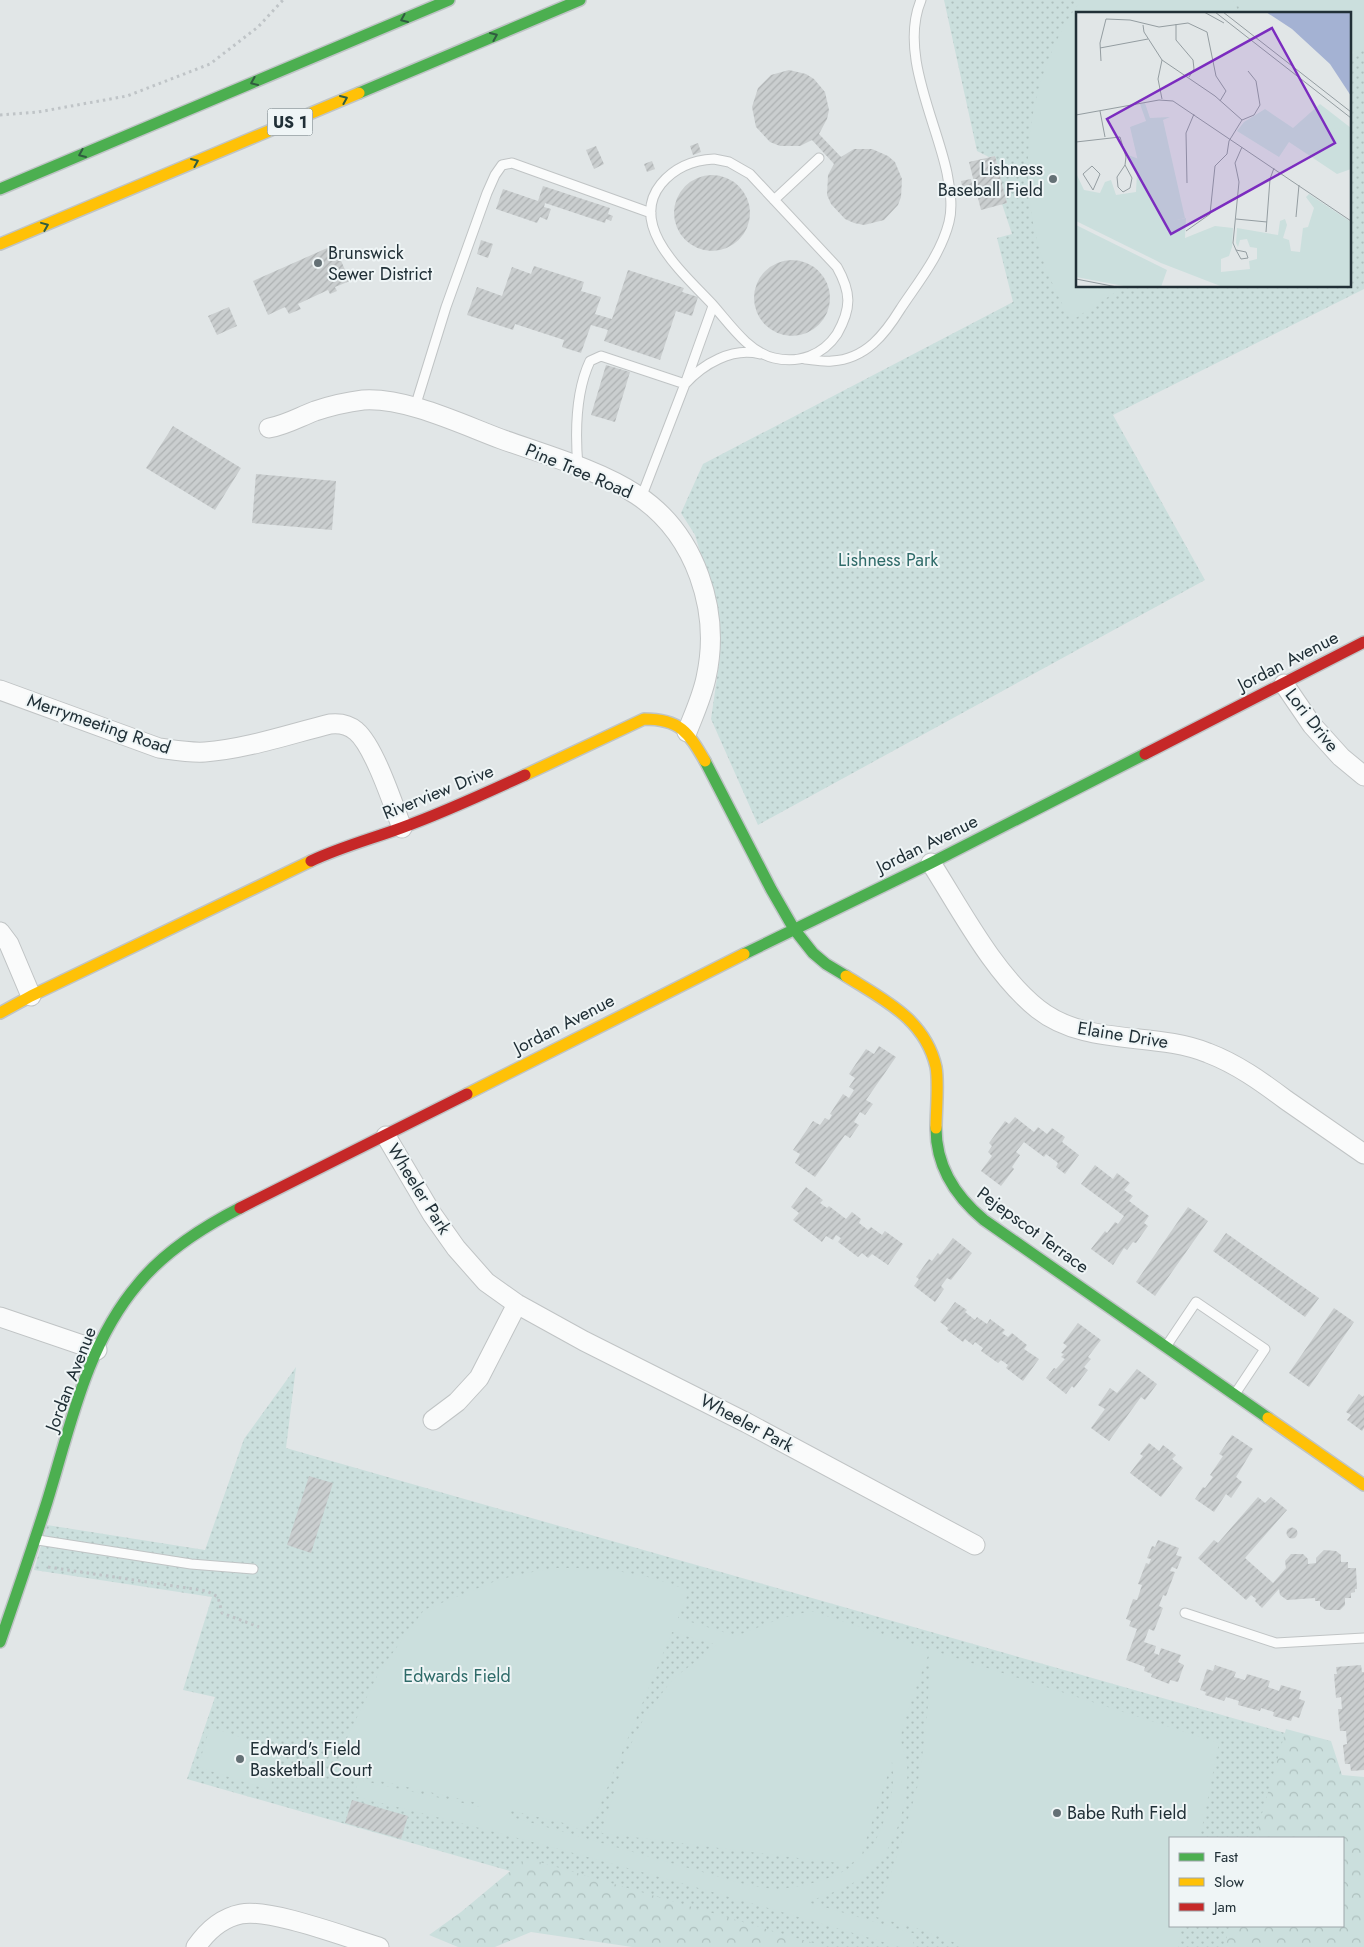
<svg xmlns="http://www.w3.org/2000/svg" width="1364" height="1947" font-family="Jost,sans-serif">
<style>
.green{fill:url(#green-dots);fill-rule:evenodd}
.forest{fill:url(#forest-crowns)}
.pitch{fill:#cbdfdd;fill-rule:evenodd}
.building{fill:url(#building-hatch)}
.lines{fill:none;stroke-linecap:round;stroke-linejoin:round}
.lane-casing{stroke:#c0c4c5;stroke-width:11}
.street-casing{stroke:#c0c4c5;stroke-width:21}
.fast-casing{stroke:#bfc4c6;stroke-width:14}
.slow-casing{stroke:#bfc4c6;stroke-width:14}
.jam-casing{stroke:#bfc4c6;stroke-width:14}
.path{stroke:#bfc4c7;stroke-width:3;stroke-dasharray:2.5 4;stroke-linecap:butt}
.lane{stroke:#fafbfb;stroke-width:9}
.street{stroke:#fafbfb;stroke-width:19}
.fast{stroke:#4caf50;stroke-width:11}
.slow{stroke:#ffc107;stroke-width:11}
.jam{stroke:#c62828;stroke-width:11}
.oneway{stroke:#305c40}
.poi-dot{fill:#647075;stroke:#eff5f6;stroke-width:2}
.labels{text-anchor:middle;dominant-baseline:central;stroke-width:4;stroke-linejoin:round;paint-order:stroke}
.shield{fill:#eff5f6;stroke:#5f6b70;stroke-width:1}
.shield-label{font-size:16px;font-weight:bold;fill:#213037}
.poi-label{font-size:18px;fill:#213037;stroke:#eff5f6;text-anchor:start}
.street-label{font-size:18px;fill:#213037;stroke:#eff5f6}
.park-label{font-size:18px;fill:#2f6b69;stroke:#eff5f6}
.inset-road{fill:none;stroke:#949da1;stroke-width:1}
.view{fill:#7b2cbf;fill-opacity:0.15;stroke:#7b2cbf;stroke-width:2.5}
.inset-edge{fill:none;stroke:#213037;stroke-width:2.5}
</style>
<defs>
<pattern id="green-dots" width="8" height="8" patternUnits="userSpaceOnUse" patternTransform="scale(1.25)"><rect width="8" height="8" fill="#cbdfdd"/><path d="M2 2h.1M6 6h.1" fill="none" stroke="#aec0be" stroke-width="1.8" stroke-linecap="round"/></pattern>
<pattern id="forest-crowns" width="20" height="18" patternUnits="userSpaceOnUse" patternTransform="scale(1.25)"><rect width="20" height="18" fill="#cbdfdd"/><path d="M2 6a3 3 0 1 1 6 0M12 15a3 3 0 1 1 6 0" fill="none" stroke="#aec0be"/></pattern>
<pattern id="building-hatch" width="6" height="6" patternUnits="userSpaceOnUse" patternTransform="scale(1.25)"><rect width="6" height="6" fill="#cacecf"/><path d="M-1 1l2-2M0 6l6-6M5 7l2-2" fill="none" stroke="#adb1b2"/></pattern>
</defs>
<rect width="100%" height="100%" fill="#e1e6e7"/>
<path class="green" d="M944,0H1364V289L1113,415L1205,580L758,825L711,719L720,657L717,608L695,535L681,513L703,464L1013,302L997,238L1012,234L1002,204L1007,203L995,156L989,157L977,151ZM1078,14H1350V286H1078Z
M296,1367L286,1448L1292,1735L1273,1838H1170V1926H1245L1239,1947H777L187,1779L215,1697L183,1690L212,1597L34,1570L47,1525L205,1550L244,1439Z"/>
<path class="forest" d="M1286,1729L1331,1741L1342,1775L1364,1777V1947H1224L1230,1926H1343V1838H1255Z
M526,1858L827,1947H632L531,1932L495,1947H458L429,1935L461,1912Z"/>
<path class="pitch" d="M1081,0H1233L1240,14H1078V286H1125L1071,321C1057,294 1044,269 1037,240C1016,160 1032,67 1081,0Z
M1239,0H1364V49L1350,63V14H1246Z
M555,1568C602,1567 646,1572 689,1591L678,1618L736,1636L782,1618L811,1611L1219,1743L1200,1838H1170V1926H1182L1178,1947H966L919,1929L876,1917L902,1840L917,1788L923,1750L928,1705L930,1651C925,1662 900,1731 901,1738C901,1747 906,1755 907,1764C910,1799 895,1854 866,1875C847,1888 827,1895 807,1902L916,1934L912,1947H900C719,1893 537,1841 353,1796L359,1780L481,1807L478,1803L336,1771L342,1748L378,1674L401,1641L424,1610L493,1582L516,1575ZM672,1632L717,1645L674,1678L665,1689L643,1720L627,1752L601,1833L838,1863L845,1867L862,1857L863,1849L892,1762C895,1779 892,1798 886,1815C881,1829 874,1847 863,1858C842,1877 806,1887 778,1889C767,1889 754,1886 744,1884L515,1818L508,1810L572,1825L579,1830L594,1820Z
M210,1727L282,1751L269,1790L198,1767Z"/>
<path class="building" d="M789,70L806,74L814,79L825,92L829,110L827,119L819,134L841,157L854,149H872L888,156L895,162L902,179L901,197L898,205L884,220L864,225L854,223L845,219L831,204L827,195L828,175L834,164L812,140L800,146H780L770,142L756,127L752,107L758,88L771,75Z
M698,143L701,152L693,155L690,146Z
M596,146L604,164L594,169L586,150Z
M995,156L1007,203L981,210L969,162Z
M652,161L655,169L647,172L644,164Z
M674 213a38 38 0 1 1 76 0a38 38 0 1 1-76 0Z
M971,179L973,189L963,191L961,181Z
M543,186L610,208L608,214L613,216L611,221L606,219L605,223L545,203L544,207L551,209L547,220L540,217L537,223L496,209L503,189L538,201Z
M481,240L493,244L488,258L477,254Z
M334,245L350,281L335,287L337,291L330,294L328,290L298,304L301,309L289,314L285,307L268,315L253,281Z
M754 298a38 38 0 1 1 76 0a38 38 0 1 1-76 0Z
M534,266L584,282L581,291L601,297L595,314L612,319L628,270L684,288L682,292L698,297L692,316L676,311L660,360L604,341L608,330L591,325L581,353L562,347L564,340L515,324L513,330L467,315L477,287L502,296L512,267L531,274Z
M229,307L237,326L217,335L208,316Z
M606,365L630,372L615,422L591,415Z
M173,426L241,468L215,510L146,468Z
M256,474L336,481L332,530L252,523Z
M879,1046L896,1057L866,1100L873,1104L865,1115L860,1112L854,1122L859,1125L850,1138L845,1135L815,1177L795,1163L800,1154L793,1150L813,1121L820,1125L825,1118L829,1120L832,1115L830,1114L843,1094L849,1098L854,1090L849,1087L855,1078L849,1074L866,1049L874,1054Z
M1015,1117L1034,1132L1038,1127L1047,1134L1052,1128L1065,1137L1062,1142L1079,1155L1065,1174L1056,1167L1058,1163L1046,1154L1044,1157L1024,1142L1016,1152L1020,1155L1012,1167L1014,1169L1001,1186L981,1171L992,1156L988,1152L992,1146L989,1143L1005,1121L1009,1124Z
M1095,1165L1113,1179L1117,1173L1130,1183L1124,1190L1133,1196L1129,1201L1149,1216L1144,1223L1148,1226L1136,1243L1133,1242L1127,1250L1124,1248L1113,1265L1091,1249L1105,1231L1107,1233L1115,1222L1118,1224L1124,1216L1081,1184Z
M806,1187L823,1200L820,1203L827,1208L829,1206L846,1219L852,1212L861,1219L859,1223L868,1230L871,1227L882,1235L885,1231L903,1244L888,1265L872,1254L868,1258L862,1253L858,1257L838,1242L841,1238L836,1235L833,1240L826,1236L822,1242L793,1220L799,1213L791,1207Z
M1188,1207L1208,1221L1155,1296L1136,1282Z
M1226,1233L1319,1298L1305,1317L1213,1251Z
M953,1238L972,1253L951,1280L947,1278L941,1286L944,1289L935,1302L914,1286L919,1279L916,1277L929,1259L932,1261L938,1253L940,1255Z
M955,1302L967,1310L965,1312L975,1320L977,1317L987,1324L990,1319L1005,1330L1002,1333L1008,1337L1012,1333L1027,1345L1024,1349L1039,1359L1023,1381L1006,1368L1008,1365L1001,1360L998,1363L981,1351L983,1348L975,1342L973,1345L965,1339L963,1342L947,1330L948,1328L940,1322Z
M1334,1308L1354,1322L1309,1387L1289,1373Z
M1078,1323L1101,1340L1088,1357L1091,1359L1084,1367L1088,1370L1074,1388L1072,1386L1066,1394L1046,1378L1054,1368L1056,1369L1065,1359L1061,1357L1064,1354L1061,1353L1067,1346L1063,1343Z
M1137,1369L1157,1384L1145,1400L1141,1397L1109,1441L1091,1428L1105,1409L1098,1405L1110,1388L1117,1393Z
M1359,1394L1363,1397L1364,1395V1428L1362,1431L1347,1420L1351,1415L1346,1412Z
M1232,1435L1253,1449L1236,1477L1242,1482L1231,1498L1226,1494L1214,1512L1195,1499L1203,1487L1205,1488L1213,1477L1210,1475L1223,1456L1219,1454Z
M1149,1443L1159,1451L1163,1445L1176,1455L1172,1459L1183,1468L1161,1497L1130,1473L1143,1456L1140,1454Z
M309,1476L333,1483L311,1553L287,1545Z
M1258,1497L1265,1503L1271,1497L1287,1510L1245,1558L1273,1583L1286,1568L1285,1561L1291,1554H1303L1308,1559V1564L1316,1563V1558L1324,1550L1336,1551L1341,1555V1562H1348V1568H1356L1357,1589H1355V1592L1351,1593V1598H1345V1605L1340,1610H1326L1320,1606V1601H1315V1598L1287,1600L1280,1595L1279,1589L1262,1608L1255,1601L1256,1599L1251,1595L1246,1600L1198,1558L1214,1540L1218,1543Z
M1286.5 1533a5.5 5.5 0 1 1 11 0a5.5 5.5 0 1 1-11 0Z
M1158,1540L1179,1548L1176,1555L1182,1557L1177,1569L1172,1567L1170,1571L1175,1572L1166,1596L1163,1595L1159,1606L1163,1608L1154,1631L1149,1629L1144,1642L1156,1646L1154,1653L1159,1655L1161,1648L1181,1655L1178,1662L1184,1665L1178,1682L1170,1680L1169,1684L1151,1677L1152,1674L1144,1671L1145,1667L1126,1660L1137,1629L1129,1626L1131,1621L1126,1619L1133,1599L1137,1600L1142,1585L1138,1584L1146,1563L1149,1564L1151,1559L1147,1558L1152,1546L1155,1547Z
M1215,1665L1236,1672L1234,1677L1245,1680L1247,1674L1270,1681L1268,1687L1279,1691L1281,1685L1301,1691L1299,1699L1305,1701L1299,1718L1293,1716L1291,1721L1273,1716L1274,1712L1261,1708L1260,1711L1238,1705L1239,1701L1226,1697L1224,1701L1205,1695L1206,1692L1200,1690L1207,1669L1213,1671Z
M1361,1665L1362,1672H1364V1770L1351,1771L1350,1764H1345L1343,1745L1347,1744L1346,1731H1340L1338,1709H1342L1341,1697L1336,1698L1334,1674H1337L1336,1667Z
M352,1800L408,1816L401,1839L345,1823Z"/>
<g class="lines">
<g class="lane-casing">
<path id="lane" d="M714,159L729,162L750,174L837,267C851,292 852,308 837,334C823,355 799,364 774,358C748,352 729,323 712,304C685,275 627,226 661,184C675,167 693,160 714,159Z
M774,200L819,158
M805,359C814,360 823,362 832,361C866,359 885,334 901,308C919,281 941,254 949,222C953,206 950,190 947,173C936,120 899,53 921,0
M415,407L446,307L487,193L495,175L502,165L512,163L651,213
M578,467C575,432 575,393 590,361L601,356L685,384L713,306
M641,498L685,384C703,364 732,347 760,354
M1167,1345L1196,1302L1265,1349L1235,1394
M38,1540L191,1564L253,1569
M1185,1613L1276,1643L1364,1638"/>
</g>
<g class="street-casing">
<path id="street" d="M269,428C286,425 299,417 315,411C330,406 347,402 363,400C405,397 461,424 501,439C543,454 600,470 637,495C696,534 721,611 706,678C702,697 694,714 687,732
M1284,684L1312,725L1341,757L1364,776
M0,690L159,748C174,750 189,753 205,752C246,749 290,734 330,724C339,723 348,724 356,731C374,746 393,804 402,828
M931,863C961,910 994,974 1038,1009C1086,1047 1154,1031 1208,1053C1237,1064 1262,1082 1286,1100C1312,1118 1338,1136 1364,1154
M0,932L9,944L31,996
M386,1136L432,1214L456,1248L486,1282L517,1304L584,1341L747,1423L975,1545
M0,1317L97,1350
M433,1420L457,1402L479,1378L517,1304
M196,1947C207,1931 221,1918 241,1914C270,1908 348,1938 379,1947"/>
</g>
<g class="fast-casing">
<path id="fast" d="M359,93L580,0
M0,189L449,0
M705,761L771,889L794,929L813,953L826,964L846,976
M744,954L931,863L1145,754
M936,1128C936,1167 955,1196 984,1220L1268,1418
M0,1642C16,1596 32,1549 47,1502C70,1428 86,1345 138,1284C165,1251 203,1227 240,1208"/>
</g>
<g class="slow-casing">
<path id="slow" d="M0,244L359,93
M525,775L644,719C680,719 688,732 705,761
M846,976C884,1000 925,1019 936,1067C939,1083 936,1111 936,1128
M0,1013L31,996L311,861
M467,1094L744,954
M1268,1418L1364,1485"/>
</g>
<g class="jam-casing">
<path id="jam" d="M1145,754L1364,642
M311,861C341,847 371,839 401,828C443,813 484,794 525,775
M240,1208L467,1094"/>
</g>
<path class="path" d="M0,115L38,112L127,96L210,64L258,27L283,0
M48,1567L207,1591L218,1597L222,1613L259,1627"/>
<use href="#lane" class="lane"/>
<use href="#street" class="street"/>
<use href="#fast" class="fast"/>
<use href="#slow" class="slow"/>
<use href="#jam" class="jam"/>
</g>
<defs><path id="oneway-chevron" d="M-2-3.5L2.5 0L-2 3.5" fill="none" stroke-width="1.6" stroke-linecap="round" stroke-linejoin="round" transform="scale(1.25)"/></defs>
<g class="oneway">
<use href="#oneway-chevron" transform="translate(404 19) rotate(157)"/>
<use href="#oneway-chevron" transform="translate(494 36) rotate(-23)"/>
<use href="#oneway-chevron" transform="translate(254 82) rotate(157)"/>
<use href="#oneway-chevron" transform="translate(344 99) rotate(-23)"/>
<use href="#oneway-chevron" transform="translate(82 154) rotate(157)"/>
<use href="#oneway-chevron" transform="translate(195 162) rotate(-23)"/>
<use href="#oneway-chevron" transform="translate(45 226) rotate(-22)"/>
</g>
<g class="poi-dot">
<circle cx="1053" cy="179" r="5"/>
<circle cx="318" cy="263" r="5"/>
<circle cx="240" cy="1759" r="5"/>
<circle cx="1057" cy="1813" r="5"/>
</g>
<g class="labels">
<rect class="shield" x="267.5" y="108.5" width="45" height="27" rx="4"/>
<g class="shield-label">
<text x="290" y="122">US 1</text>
</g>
<g class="poi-label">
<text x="1043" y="169" text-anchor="end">Lishness<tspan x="1043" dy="21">Baseball Field</tspan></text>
<text x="328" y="253">Brunswick<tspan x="328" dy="21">Sewer District</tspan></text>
<text x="250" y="1749">Edward's Field<tspan x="250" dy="21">Basketball Court</tspan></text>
<text x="1067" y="1813">Babe Ruth Field</text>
</g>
<g class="street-label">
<text transform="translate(579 471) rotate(23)">Pine Tree Road</text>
<text transform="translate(1288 661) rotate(-27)">Jordan Avenue</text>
<text transform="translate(1312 720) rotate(52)">Lori Drive</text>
<text transform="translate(99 724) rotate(19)">Merrymeeting Road</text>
<text transform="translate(438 792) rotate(-22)">Riverview Drive</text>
<text transform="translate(927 844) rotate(-26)">Jordan Avenue</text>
<text transform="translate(564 1024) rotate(-27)">Jordan Avenue</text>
<text transform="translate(1123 1035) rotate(9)">Elaine Drive</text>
<text transform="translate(419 1189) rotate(58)">Wheeler Park</text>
<text transform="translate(1033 1230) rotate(36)">Pejepscot Terrace</text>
<text transform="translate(71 1379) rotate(-69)">Jordan Avenue</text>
<text transform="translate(747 1423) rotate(28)">Wheeler Park</text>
</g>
<g class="park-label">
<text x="888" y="560">Lishness Park</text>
<text x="457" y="1676">Edwards Field</text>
</g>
</g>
<g transform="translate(1076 12)">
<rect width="275" height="275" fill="#e1e6e7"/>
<path d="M69,91L74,106L94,105L87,108L109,206L77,214L54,115L70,109L64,92ZM244,92L275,116V157L261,162L213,130L203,145L161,119L168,110L189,97L217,116Z" fill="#cbdfdd"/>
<path d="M52,143L63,147L78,212L110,206L109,226L139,214L157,216L156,235L153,244L145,247V260L174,257L173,249L181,247V236L174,235L171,227L164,228L162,235L160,231L161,216L202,223L204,209L209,207L211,213L207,226L213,228L215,239L224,240L227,216L232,215L238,196L230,185L233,182L275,210V275H147L85,251L0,209V161L8,178L24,181L29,170L35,168L40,183L60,180L61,160ZM0,213L91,258L85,275H53L0,265Z" fill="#cbdfdd"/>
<path d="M246,107L259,112L254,120L261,115L275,126L264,133L248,129L240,133L219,121L230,110ZM64,127H79L90,138L105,201L79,208L60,130Z" fill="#cbdfdd"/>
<path d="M190,0H275V84L254,52L216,17Z" fill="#a4b2d3"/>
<path class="inset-road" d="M128,0L148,11M139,0L275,106M147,0L275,100M100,12V28L117,48L118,57L113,65M67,13L68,20L86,48L82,67L86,87M24,36L72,27M86,48L139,84L166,108M25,49L24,31L30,7L54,8L83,15L112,11L131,20L140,64L150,79L144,89M24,99L29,125M0,103L83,88L97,89L275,209M166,108L178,103L184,93L180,69L172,59M0,130L44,125L50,145L49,153M49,153L56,166L54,176L47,180L42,175L41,165ZM16,154L24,162L17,178L7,162ZM111,171L110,121L118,102M220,205L223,173M160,207L191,210M110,219L134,202L139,154L151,142L153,129L166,108M190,220L194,167L198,156M160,238L165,247L172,246L170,240L160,238L157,231L163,170L159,151L166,135M0,267L41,275"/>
<path class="view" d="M196,16L259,131L95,222L31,107Z"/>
<rect width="275" height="275" class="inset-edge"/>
</g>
<rect x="1169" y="1837" width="175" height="90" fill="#eff5f6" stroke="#9da6aa"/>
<rect x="1179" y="1853" width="25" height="8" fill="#4caf50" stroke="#9da6aa"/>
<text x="1214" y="1862" font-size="15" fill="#213037">Fast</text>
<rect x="1179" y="1878" width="25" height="8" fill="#ffc107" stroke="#9da6aa"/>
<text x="1214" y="1887" font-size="15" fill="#213037">Slow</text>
<rect x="1179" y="1903" width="25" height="8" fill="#c62828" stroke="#9da6aa"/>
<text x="1214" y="1912" font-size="15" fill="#213037">Jam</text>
</svg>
